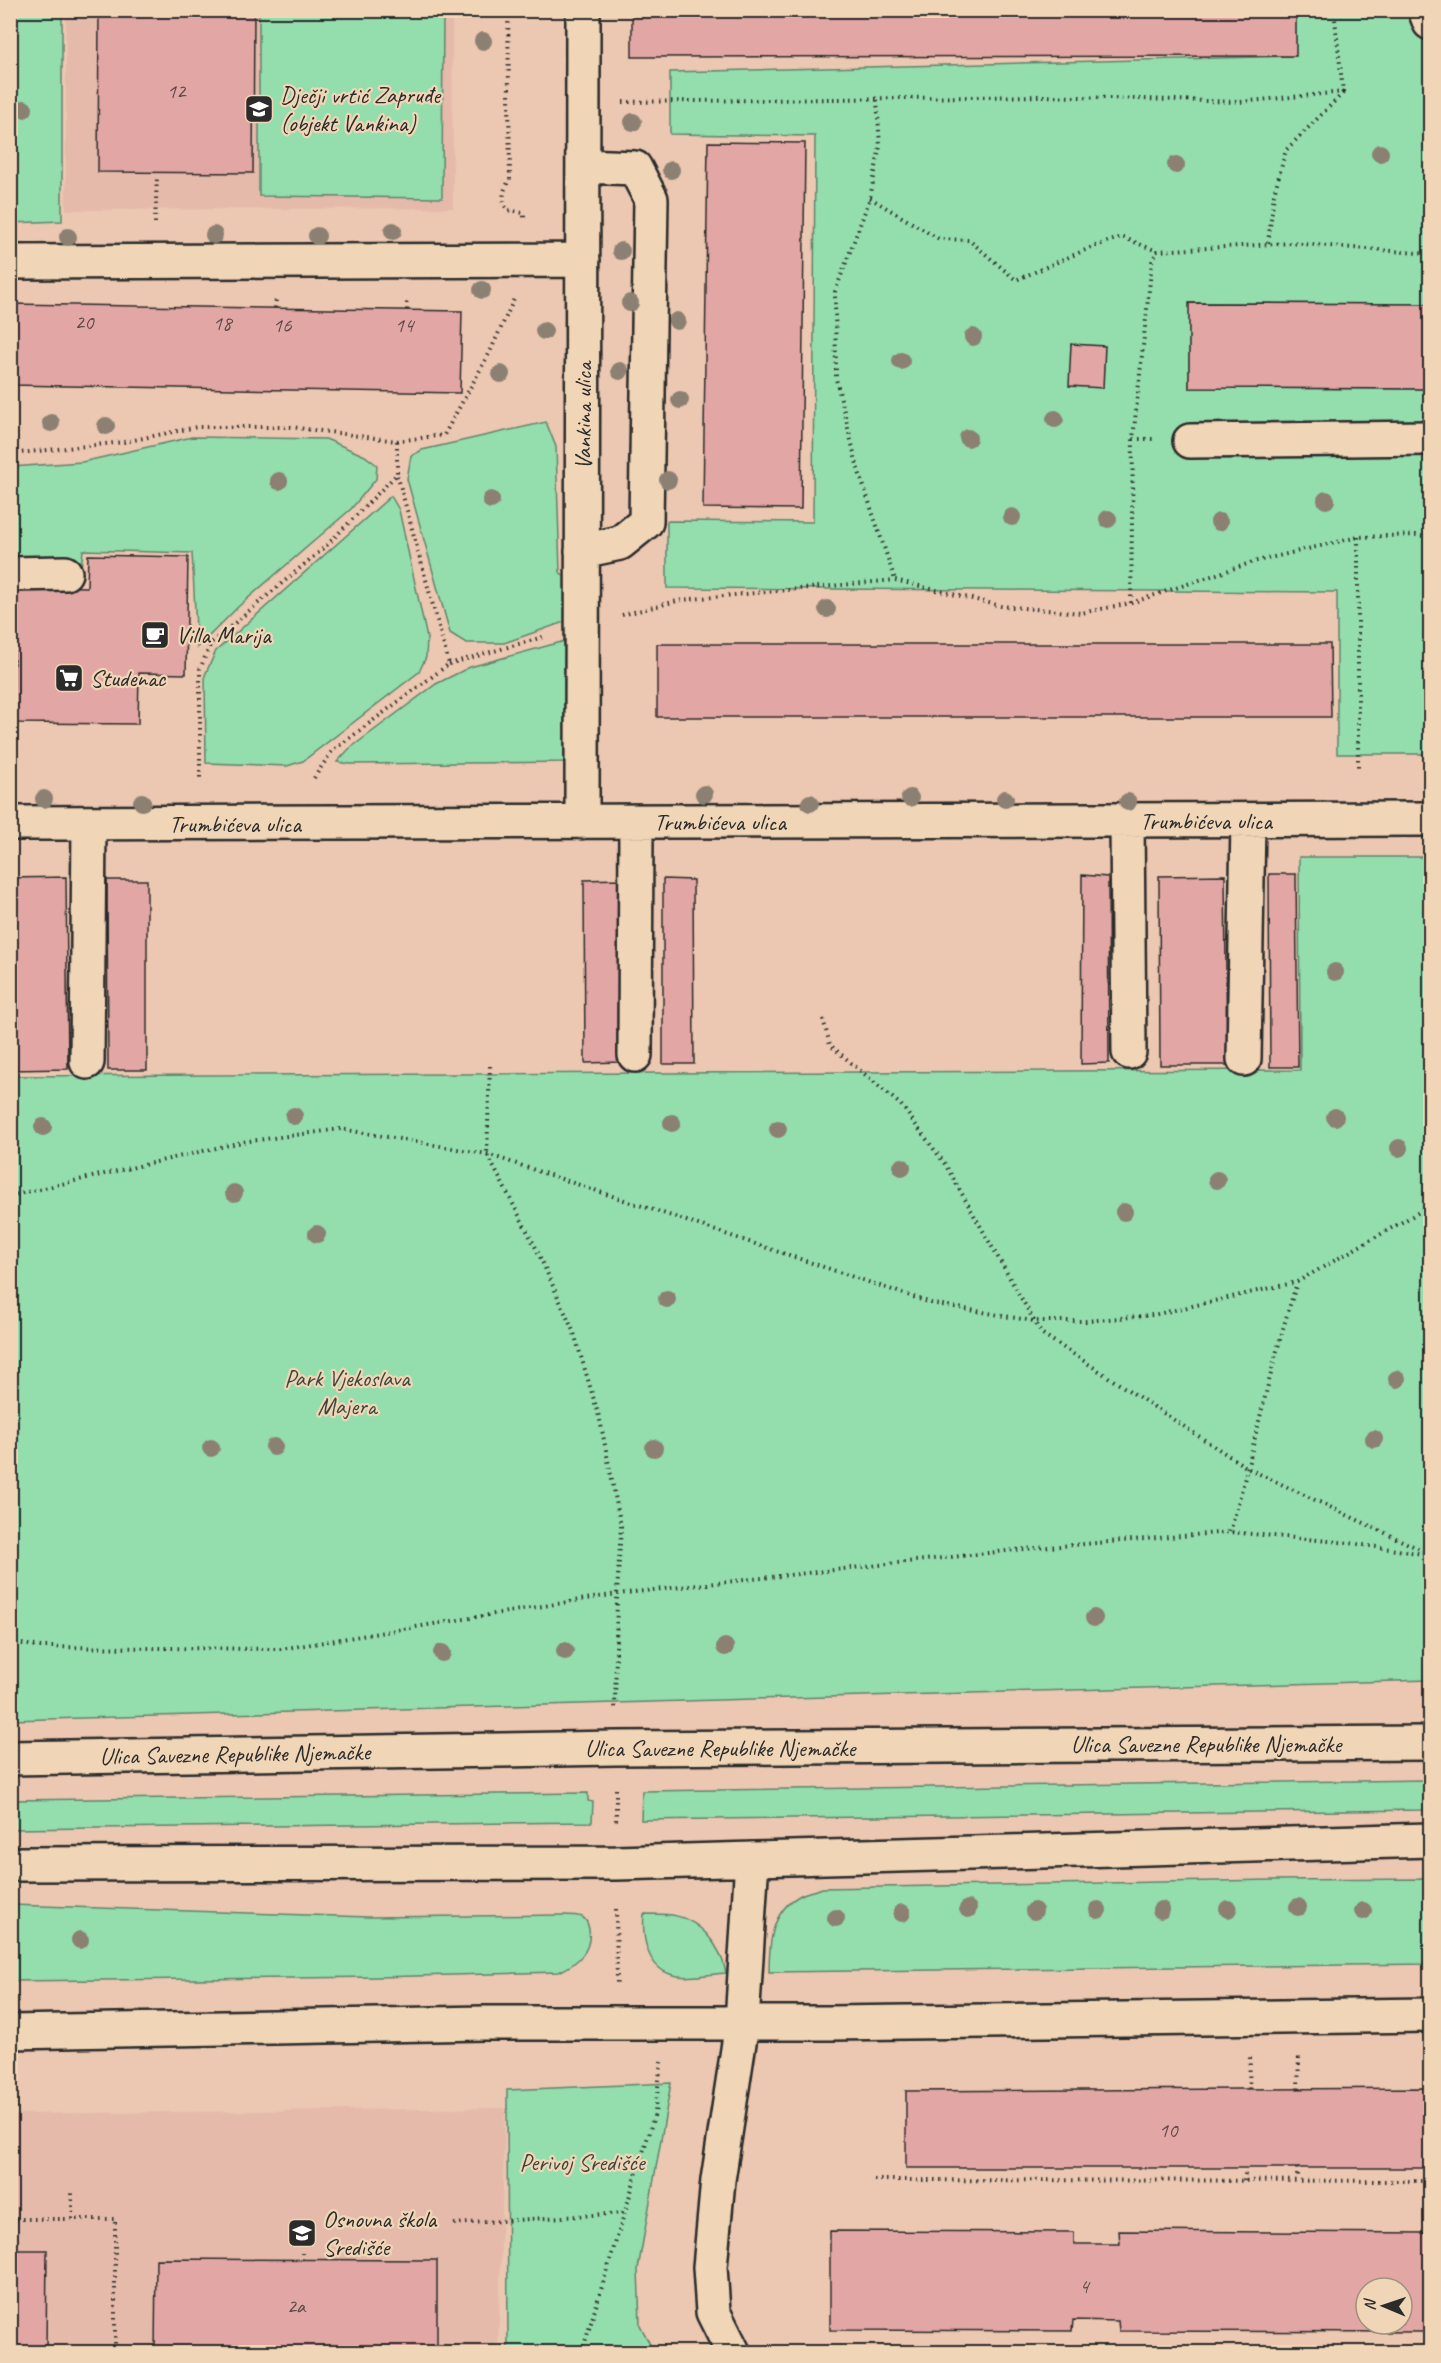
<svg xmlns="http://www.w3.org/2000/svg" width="1441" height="2363" font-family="Caveat,sans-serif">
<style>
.built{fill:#e5baaa}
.green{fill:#94ddad;stroke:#60846c;stroke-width:1.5}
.building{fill:#e2a7a4;stroke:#2b2b2b;stroke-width:1.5;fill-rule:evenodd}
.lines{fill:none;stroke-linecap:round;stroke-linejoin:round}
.minor-casing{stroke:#2b2b2b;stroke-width:38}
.path{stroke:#2b2b2b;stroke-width:4;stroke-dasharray:1.5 4.5;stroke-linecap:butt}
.minor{stroke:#f0d5b7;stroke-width:33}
.tree{fill:#8b8072}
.labels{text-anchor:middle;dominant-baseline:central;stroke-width:4.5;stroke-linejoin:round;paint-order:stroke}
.number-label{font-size:21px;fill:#594a49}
.poi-label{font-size:24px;fill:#2b2b2b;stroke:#f0d5b7;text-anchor:start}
.street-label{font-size:24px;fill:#2b2b2b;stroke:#f0d5b7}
.park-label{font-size:24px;fill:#3b463e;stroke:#f0d5b7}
</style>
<rect width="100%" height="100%" fill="#ecc7b1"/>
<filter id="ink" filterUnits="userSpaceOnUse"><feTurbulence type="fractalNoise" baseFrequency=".0167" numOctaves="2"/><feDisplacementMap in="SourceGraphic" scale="12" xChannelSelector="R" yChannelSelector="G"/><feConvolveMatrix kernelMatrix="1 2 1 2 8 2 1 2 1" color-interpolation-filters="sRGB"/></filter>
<g filter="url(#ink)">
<path class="built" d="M66,11H452L453,208L66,210Z
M505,2108L498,2352H11V2114Z"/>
<path class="green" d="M10,11H62V221L11,223Z
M259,11H443L442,198L259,196Z
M1296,11H1430V304L1190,303L1189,388L1430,389V754H1337V592L667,588V521L813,522L815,136L670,134V72L1295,56Z
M546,422L556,447L560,572L572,585L570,620L504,643H466L450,633L407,479L411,456L422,450Z
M192,437L326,439L365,456L377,465L376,479L351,509L239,606L197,648L192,553L83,550L81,568L11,565V467L82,462Z
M391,496L399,510L427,638L426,657L419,672L303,761L287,766L206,763L205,675L216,651Z
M565,641L569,694L570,762L350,764L337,762L349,749L436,684L470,667Z
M1299,857H1430V1680L11,1720L10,1076L1300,1070Z
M1428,1780L1426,1810L641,1820L642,1791Z
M588,1793V1801L593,1802L592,1822L11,1829V1800Z
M1430,1879V1964L769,1972C769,1943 771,1912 799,1896C806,1892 815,1891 822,1888L1273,1880Z
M11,1905L369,1917L563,1915C568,1915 577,1915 582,1917C586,1919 588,1924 589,1929C592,1951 578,1963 559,1972L378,1977L11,1981Z
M644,1914C653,1914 663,1914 672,1915C701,1920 721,1946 726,1973C709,1974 686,1980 670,1974C646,1966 642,1935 644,1914Z
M671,2083L638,2269L640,2325L654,2352H508L507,2090Z"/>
<path class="building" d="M99,10H254L253,173L98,172Z
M632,10H1296V56L632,57Z
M708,142L805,143L801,509L703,508Z
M1189,303L1430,304V389L1189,388Z
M10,304L462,311L460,393L10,385Z
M1071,344L1105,346L1103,388L1069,386Z
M88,555L188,557L186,674L139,673L138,724L13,723L15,586L87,587Z
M657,644H1330L1331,717H657Z
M1269,874H1296L1298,1067H1270Z
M1082,875L1108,877L1109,1063L1081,1064Z
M1225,875L1227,1065H1160L1159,876Z
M66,877L68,1069L10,1070V878Z
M620,879L621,1062L585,1063L584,880Z
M663,879L693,880L694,1064H663Z
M107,880H147V1070H108Z
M1430,2088V2168H906V2091Z
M830,2231L1074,2232V2244H1120L1119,2231L1430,2233V2332L1119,2331L1118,2321L1073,2320L1072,2331L830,2330ZM1366,2288H1402V2324H1366Z
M10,2250H47L46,2352H10Z
M156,2259L437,2260V2352H155Z"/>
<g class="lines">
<g class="minor-casing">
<path id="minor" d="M1425,10L1430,23
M10,262L583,260
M1190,441L1430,438
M582,551L620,543L646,522L651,199L635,168L583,166
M10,574L65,573
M1127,821L1129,1052
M582,822L583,10
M10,823L1430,819
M635,1055L636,822
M1244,1059L1248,821
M87,1062L89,824
M10,1758L616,1748L1430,1743
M10,1864L616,1863L1430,1840
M10,2032L484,2023H830L1430,2015
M733,2352L713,2312L710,2267L718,2180L742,2023L752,1859"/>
</g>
<path class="path" d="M508,10L510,180C503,189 501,199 507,210L524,213V221
M877,100L880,146L870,198L835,292L836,379L858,469L895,580
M623,102L1044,96L1240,102L1343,92L1334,10
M870,198L939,239L969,240L1016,280L1090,248L1122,237L1157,251
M155,223L157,177
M1268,243L1274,194L1286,150L1343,93
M275,308L276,299
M407,310V300
M1133,439H1154
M397,441L444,435L490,352L514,299
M10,454L124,442L197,427H291L397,441V474L325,547L211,643L200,669V779
M1358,537V771
M1131,603L1133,439L1152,262L1157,251L1291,243L1430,254
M622,615L681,600L895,580L1001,606L1081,613L1131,603L1253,562L1358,537L1416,535L1430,537
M449,664L543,637
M314,778L332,751L449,664L397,474
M823,1019L830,1045L901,1105L945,1164L1041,1333L1249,1469L1430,1554
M490,1066L487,1154L537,1250L574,1333L600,1420L621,1526L617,1594L615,1709
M10,1196L242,1142L341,1129L487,1154L931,1303L1033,1321H1086L1153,1315L1297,1282L1430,1206
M1230,1532C1254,1450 1270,1365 1297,1283
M10,1642L41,1647L281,1649L617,1594L1024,1549L1230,1532L1350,1543L1430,1555
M616,1789V1825
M616,1909L617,1984
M1249,2089L1250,2057
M1298,2089L1299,2056
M1297,2168V2180
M874,2180L1430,2181
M1244,2181L1246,2169
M10,2219H115V2352
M72,2219V2189
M454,2224L624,2213
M302,2260V2253
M582,2352L655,2113L661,2062"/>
<use href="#minor" class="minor"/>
</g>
<g class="tree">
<circle cx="483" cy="41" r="9"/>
<circle cx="24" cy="109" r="9"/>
<circle cx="633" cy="122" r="9"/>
<circle cx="1380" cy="153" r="9"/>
<circle cx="1176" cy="165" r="9"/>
<circle cx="671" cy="170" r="9"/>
<circle cx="393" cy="231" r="9"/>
<circle cx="214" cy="235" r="9"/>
<circle cx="317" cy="236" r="9"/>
<circle cx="68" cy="237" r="9"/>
<circle cx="621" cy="251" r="9"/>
<circle cx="482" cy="290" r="9"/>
<circle cx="630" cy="303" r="9"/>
<circle cx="677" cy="321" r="9"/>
<circle cx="544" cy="331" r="9"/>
<circle cx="973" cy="337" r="9"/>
<circle cx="901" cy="361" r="9"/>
<circle cx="620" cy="371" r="9"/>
<circle cx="501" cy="374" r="9"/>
<circle cx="680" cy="400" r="9"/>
<circle cx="1055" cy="419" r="9"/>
<circle cx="51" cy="423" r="9"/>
<circle cx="106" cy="426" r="9"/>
<circle cx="968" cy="438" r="9"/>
<circle cx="668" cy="480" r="9"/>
<circle cx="279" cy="481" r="9"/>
<circle cx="491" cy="500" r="9"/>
<circle cx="1326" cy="500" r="9"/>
<circle cx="1012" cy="517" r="9"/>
<circle cx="1108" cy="519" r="9"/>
<circle cx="1219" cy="522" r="9"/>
<circle cx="827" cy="609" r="9"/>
<circle cx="704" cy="794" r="9"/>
<circle cx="910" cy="798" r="9"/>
<circle cx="44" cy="799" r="9"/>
<circle cx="1005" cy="799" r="9"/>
<circle cx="142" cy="802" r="9"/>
<circle cx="1128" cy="802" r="9"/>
<circle cx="810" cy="803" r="9"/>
<circle cx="1335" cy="972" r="9"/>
<circle cx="294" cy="1116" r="9"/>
<circle cx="1335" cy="1117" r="9"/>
<circle cx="672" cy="1123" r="9"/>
<circle cx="43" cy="1127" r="9"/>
<circle cx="778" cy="1129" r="9"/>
<circle cx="1399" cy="1148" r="9"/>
<circle cx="902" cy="1167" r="9"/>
<circle cx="1217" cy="1180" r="9"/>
<circle cx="234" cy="1193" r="9"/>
<circle cx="1124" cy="1212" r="9"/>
<circle cx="317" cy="1234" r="9"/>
<circle cx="667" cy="1299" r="9"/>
<circle cx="1397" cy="1379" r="9"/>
<circle cx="1374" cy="1439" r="9"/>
<circle cx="274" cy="1447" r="9"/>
<circle cx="211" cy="1448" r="9"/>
<circle cx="654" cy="1448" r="9"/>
<circle cx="1094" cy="1618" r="9"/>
<circle cx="725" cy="1647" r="9"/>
<circle cx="565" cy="1651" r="9"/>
<circle cx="442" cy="1653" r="9"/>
<circle cx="1298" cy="1907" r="9"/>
<circle cx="968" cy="1909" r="9"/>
<circle cx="1228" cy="1909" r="9"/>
<circle cx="1098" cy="1910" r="9"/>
<circle cx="1161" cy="1910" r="9"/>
<circle cx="1034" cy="1911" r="9"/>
<circle cx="1363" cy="1911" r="9"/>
<circle cx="902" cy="1913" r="9"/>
<circle cx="836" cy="1918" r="9"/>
<circle cx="80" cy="1940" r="9"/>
</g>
</g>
<defs>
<g id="school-square" transform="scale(1.5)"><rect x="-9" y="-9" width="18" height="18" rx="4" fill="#2b2b2b" stroke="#f0d5b7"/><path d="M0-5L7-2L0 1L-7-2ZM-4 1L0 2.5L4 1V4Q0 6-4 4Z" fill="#fff"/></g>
<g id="cafe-square" transform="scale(1.5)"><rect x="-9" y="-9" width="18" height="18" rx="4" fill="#2b2b2b" stroke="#f0d5b7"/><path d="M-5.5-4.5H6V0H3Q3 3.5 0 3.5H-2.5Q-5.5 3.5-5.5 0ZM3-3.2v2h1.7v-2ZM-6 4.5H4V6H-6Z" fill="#fff"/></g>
<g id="supermarket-square" transform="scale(1.5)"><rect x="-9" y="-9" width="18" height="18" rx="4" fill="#2b2b2b" stroke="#f0d5b7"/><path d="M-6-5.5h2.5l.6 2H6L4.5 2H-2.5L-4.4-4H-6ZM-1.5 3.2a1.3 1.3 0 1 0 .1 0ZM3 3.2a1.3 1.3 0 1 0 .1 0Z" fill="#fff"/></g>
</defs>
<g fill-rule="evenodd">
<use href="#school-square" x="259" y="109"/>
<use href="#cafe-square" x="155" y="635"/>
<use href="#supermarket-square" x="69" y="678"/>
<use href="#school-square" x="302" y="2233"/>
</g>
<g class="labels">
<g class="number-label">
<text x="176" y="91">12</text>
<text x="84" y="322">20</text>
<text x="222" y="323">18</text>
<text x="282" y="325">16</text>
<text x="404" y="325">14</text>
<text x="1168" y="2130">10</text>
<text x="1084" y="2286">4</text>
<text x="296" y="2306">2a</text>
</g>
<g class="poi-label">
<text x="280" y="95">Dječji vrtić Zapruđe<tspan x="280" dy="28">(objekt Vankina)</tspan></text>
<text x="176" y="635">Villa Marija</text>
<text x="90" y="678">Studenac</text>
<text x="323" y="2219">Osnovna škola<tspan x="323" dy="28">Središće</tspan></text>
</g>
<g class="street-label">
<text transform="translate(583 416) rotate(-90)">Vankina ulica</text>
<text x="1206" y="821">Trumbićeva ulica</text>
<text x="720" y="822">Trumbićeva ulica</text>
<text x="235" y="824">Trumbićeva ulica</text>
<text x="1206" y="1744">Ulica Savezne Republike Njemačke</text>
<text x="720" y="1748">Ulica Savezne Republike Njemačke</text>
<text transform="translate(235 1754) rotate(-1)">Ulica Savezne Republike Njemačke</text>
</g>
<g class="park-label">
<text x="347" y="1378">Park Vjekoslava<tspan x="347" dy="28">Majera</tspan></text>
<text x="582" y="2162">Perivoj Središće</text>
</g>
</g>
<rect width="1441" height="2363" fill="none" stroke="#f0d5b7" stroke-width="36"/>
<rect x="18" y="18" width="1405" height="2327" fill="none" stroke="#2b2b2b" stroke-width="2" filter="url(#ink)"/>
<g transform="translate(1384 2306) rotate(272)"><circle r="28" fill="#f0d5b7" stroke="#a1917f" stroke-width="1.5"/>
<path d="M0-4.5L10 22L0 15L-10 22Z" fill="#2b2b2b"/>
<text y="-9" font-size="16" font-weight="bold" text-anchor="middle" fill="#2b2b2b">N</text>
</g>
</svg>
